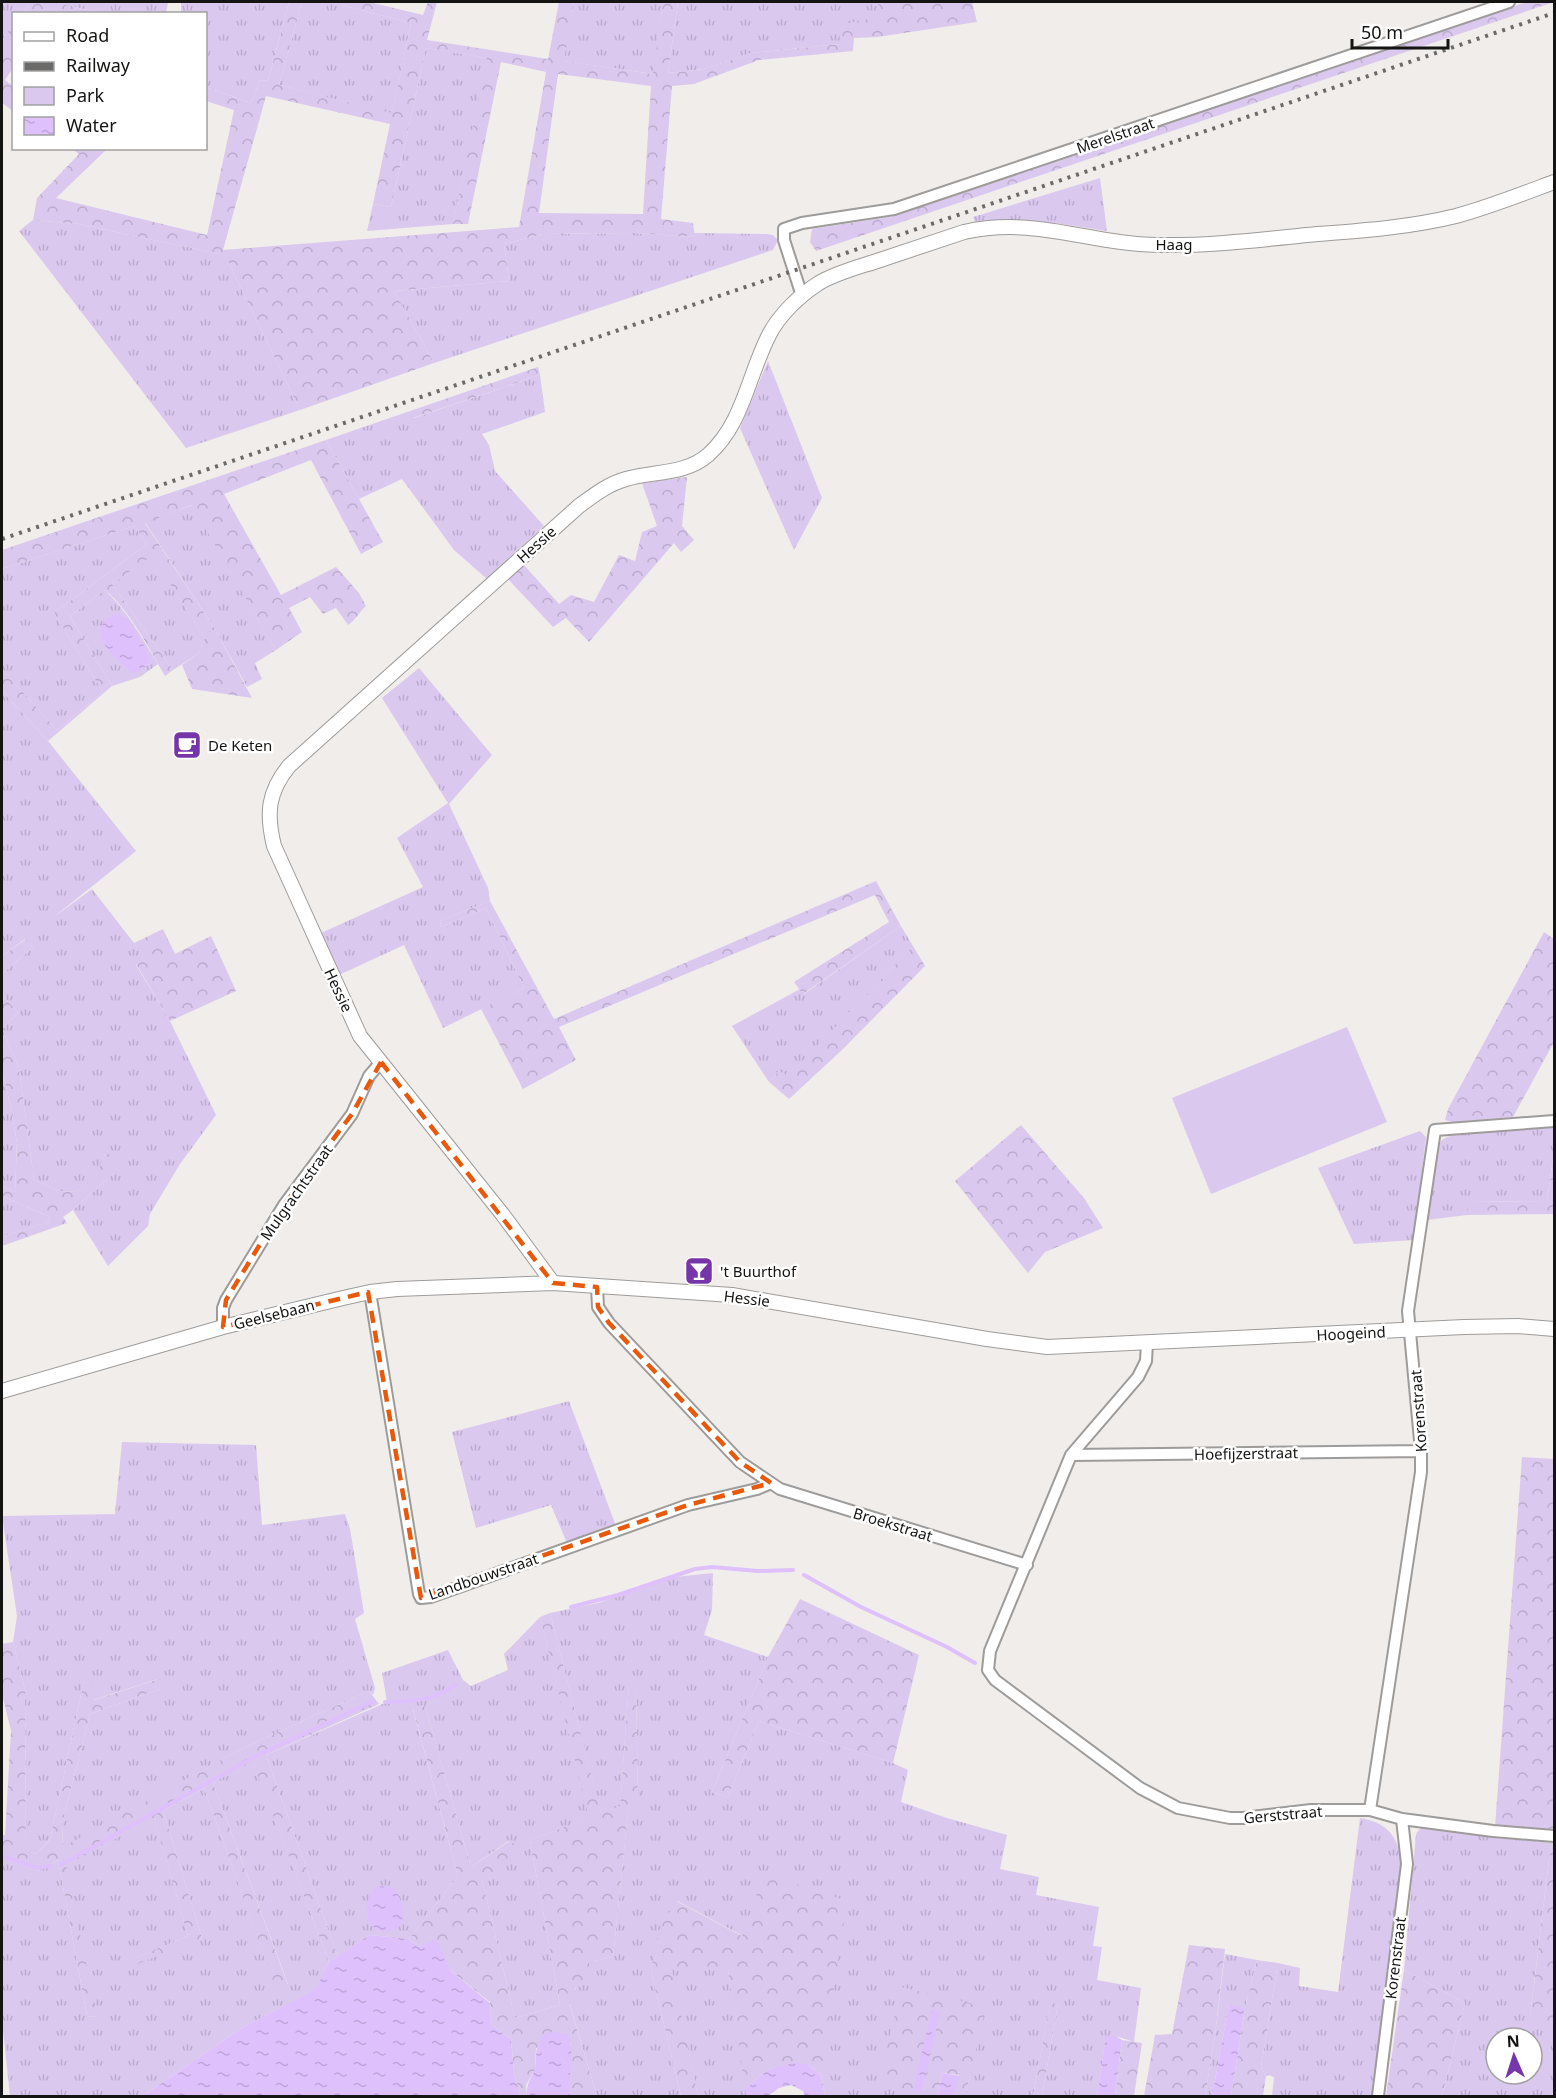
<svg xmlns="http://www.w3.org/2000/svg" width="1556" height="2098" font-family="'Noto Sans',sans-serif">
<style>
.grass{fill:url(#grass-tufts);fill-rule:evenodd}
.forest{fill:url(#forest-crowns);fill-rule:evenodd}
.green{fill:#dbc8ef}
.water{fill:url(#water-ripples)}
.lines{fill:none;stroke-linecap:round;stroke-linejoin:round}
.stream{stroke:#dec0fd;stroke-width:4}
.minor-casing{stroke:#9e9c9a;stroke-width:14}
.tertiary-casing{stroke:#9e9c9a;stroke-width:16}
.minor{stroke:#fff;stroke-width:10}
.tertiary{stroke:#fff;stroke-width:14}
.rail{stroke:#6b6a69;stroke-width:4;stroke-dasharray:3 6;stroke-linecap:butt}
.marked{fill:none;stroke:#e8590c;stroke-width:4.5;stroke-dasharray:12 8;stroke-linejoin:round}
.labels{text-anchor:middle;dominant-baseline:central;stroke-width:5;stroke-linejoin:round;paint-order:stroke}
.street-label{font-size:15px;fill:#141413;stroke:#fff}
.poi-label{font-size:15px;fill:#141413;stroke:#fff;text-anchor:start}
</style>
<defs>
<pattern id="grass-tufts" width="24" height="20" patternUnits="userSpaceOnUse" patternTransform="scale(1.5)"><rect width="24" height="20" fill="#dbc8ef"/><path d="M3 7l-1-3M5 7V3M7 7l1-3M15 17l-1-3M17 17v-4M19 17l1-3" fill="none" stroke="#bbabcc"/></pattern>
<pattern id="forest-crowns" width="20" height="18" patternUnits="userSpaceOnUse" patternTransform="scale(1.5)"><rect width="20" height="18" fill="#dbc8ef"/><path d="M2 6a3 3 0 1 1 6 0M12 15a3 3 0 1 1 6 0" fill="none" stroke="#bbabcc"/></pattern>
<pattern id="water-ripples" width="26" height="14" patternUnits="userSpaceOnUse" patternTransform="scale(1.5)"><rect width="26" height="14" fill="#dec0fd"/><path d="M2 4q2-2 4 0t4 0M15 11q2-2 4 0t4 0" fill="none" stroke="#bea4d8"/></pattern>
</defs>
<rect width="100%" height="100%" fill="#f0edeb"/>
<path class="grass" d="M2,2H27L30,4L22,13L14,14L13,25L2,40Z
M55,2H168L166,14L100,13Z
M181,2H289L268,81L260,80L251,103L206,87V14H181Z
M302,2H330L411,23L392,114L279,85Z
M574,2H663L654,74L563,61Z
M678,2H878L880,17L840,44L751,53L704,69L668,73Z
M426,48L488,58L453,224L367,231L373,204L391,207Z
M1100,178L1107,231L1062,224L1016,220L976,224L973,217Z
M33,220L78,224L225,255L300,410L186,448L19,231Z
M634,233L695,237L694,233L766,234L773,235L778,240L773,250L434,363L394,291L509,281L504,244L543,234Z
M768,361L822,498L794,550L740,428Z
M540,375L545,412L482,434L489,445L495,471L544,526L487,579L454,550L402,479L359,499L326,440L410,411L414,418Z
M193,505L276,650L255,663L262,679L247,687L216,631L145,522Z
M134,526L147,544L54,613L103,692L57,730L2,669V569Z
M152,555L205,638L198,654L173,670L112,584Z
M105,590C127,611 142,638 158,664L140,677L112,686L70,616Z
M419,668L492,755L449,804L488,888L490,901L440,921L441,927L486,908L524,988L443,1028L404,945L339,975L321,933L423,887L397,838L448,803L382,698Z
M2,691L48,741L136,851L54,917L92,889L134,943L144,959L136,965L170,1021L216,1115L180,1164L150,1214L148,1226L108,1266L73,1210L114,1173L105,1154L95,1178L76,1192L59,1191L34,1180L19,1068L2,1029L18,1013L2,994V974L33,947L25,939L2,956Z
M901,926L913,946L788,1077L779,1071L769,1082L732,1026L800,989L804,994Z
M2,1070L7,1090L17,1142L15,1192L2,1186Z
M1554,1124V1151L1547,1201L1467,1202V1215L1427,1220L1435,1150L1442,1140L1455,1133Z
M1420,1131L1426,1137L1414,1240L1354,1244L1318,1168Z
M2,1196L48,1216L50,1221L2,1237Z
M569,1401L616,1526L567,1543L551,1505L476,1528L452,1432Z
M122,1442L256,1445L262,1525L345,1514L350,1529L364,1613L355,1619L375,1688L373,1695L369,1691L241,1749L63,1848L62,1824L90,1714L160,1689L158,1679L93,1700L84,1680L50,1840L36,1854L26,1850L25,1690L13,1642L17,1616L2,1516L115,1514Z
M713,1573L712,1610L704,1635L768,1657L712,1792L728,1797L759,1721L893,1763L908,1770L901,1802L947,1818L1007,1835L1000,1869L1039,1877L1036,1895L1099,1907L1093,1946L1102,1947L1097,1980L1141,1988L1134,2042L1116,2036L1106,2037L1097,2096H1042L1058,2004H1050L1033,2096H965L985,2007L911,2095L912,2096H825L821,2075L764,1874L743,1936L677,1901L651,1970L681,2096H597L569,2002L589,1962L613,1957L629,1803L638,1802L636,1685L629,1684L620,1807L601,1814L550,1613L598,1603L675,1577Z
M540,1617L590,1818L530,1840L560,2005L515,2018L482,1880L510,1840L471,1867L425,1706L413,1710L458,1876L409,1939L370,1935L338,1957L266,1755L387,1702L382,1673L448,1650L463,1680L471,1686L508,1670L504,1654Z
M252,1759L329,1962L317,1989L240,2029L143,2096H10L2,2021V1858L39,1871L58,1860L87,2016L96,2017L65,1866L154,1817L188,1936L119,1965L202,1938L163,1811L204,1788L277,1991L288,1984L213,1783Z
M1360,1818C1385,1822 1397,1834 1401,1859L1373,2096H1272L1274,2077L1269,2075L1266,2076L1261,2067L1278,1963L1300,1968L1299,1986L1338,1992Z
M1422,1826L1551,1843L1530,2017L1554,2023V2096H1442L1465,2003L1404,1970L1416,1834ZM1496,2038H1532V2074H1496Z
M1225,1954L1257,1960L1245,2008L1229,2006L1212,2096H1205L1215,2035Z
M728,1969L747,2096H698L671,1970Z"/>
<path class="forest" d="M27,2H55L100,13H22L29,5Z
M289,2H302L279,85L392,113L411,23L330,2H369L423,15L428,2H437L427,40L548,59L559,2H574L564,61L653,74L663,2H678L668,73L704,69L751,53L840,44L839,25L879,17L878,2H972L977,22L877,37L854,38L853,51L759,60L694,84L672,86L661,219L693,223L695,237L634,233L543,234L504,244L509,281L394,291L434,363L300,410L225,255L78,224L33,220L37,198L79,154L72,149H107L56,198L207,235L234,110L206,101V87L251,103L260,80L268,81ZM426,48L487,58L453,224H468L501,62L546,72L519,227L223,250L266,96L390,124L373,204L391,207ZM558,74L651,86L643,214L539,213Z
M1527,2H1554L816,251L810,242L812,229L890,217Z
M13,25V68L5,80L13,86V111L2,103V40Z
M538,367L540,375L413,418L410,411Z
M326,440L383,542L361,554L311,460L224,494L281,595L336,567L359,593L366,606C359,612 356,620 348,625L336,608L323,614L310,597L289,608L302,632L276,650L192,505L145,523L216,631L252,698L192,689L182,665L198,654L205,638L152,556L112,584L173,670L165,676C149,648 130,611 105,590L70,616L112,686L48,741L2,691V669L57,730L103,692L54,613L147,544L134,526L2,569V550Z
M687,477L682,526L694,540L681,552L674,543L589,642L566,618L553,627L508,579L524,565L559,604L571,595L594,602L619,555L635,561L642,532L657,526L642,483Z
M876,881L901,926L803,994L794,982L889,922L875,895L559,1027L576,1060L523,1089L481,1009L524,988L486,908L441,927L440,921L490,901L554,1019Z
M163,929L175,954L211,936L236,991L170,1021L136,964L143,959L134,943Z
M1544,932L1554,939V1042L1513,1117L1452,1122L1445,1120L1448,1109Z
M26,939L33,947L2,974V956Z
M913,946L925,966L843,1049L789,1099L769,1082L779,1071L788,1076Z
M2,994L18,1013L2,1029L19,1068L34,1180L59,1191L76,1192L95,1177L105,1154L115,1155L114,1173L73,1210L63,1217L67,1223L2,1246V1237L50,1221L48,1216L2,1196V1186L15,1192L17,1142L7,1090L2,1070Z
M1021,1125L1084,1198L1103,1228L1045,1252L1028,1273L955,1181Z
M1554,1151V1214L1467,1215V1202L1547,1201Z
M1522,1457L1554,1459V1831L1495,1827Z
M800,1599L919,1655L893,1763L759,1721L728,1797L712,1792L768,1657Z
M550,1613L601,1813L620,1806L629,1683L636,1685L638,1802L629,1804L613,1957L589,1962L591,1983L575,1988L577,2001L569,2003L597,2096H570L568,2087L571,2043L536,2048L535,2070L526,2085L527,2096H520L514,2072L511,2039L491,2025L490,2002L451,1971L437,1940L419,1947L409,1939L458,1876L413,1709L425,1706L471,1867L511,1840L520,1852L482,1880L515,2018L560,2005L530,1840L589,1818L540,1617Z
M13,1642L25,1690L26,1850L36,1854L50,1840L84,1680L97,1684L94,1700L159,1679L160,1689L90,1714L62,1824L63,1847L241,1749L369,1691L379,1704L266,1755L338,1957L329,1962L252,1760L213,1783L288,1985L277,1992L204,1788L163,1811L202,1938L120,1971L118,1965L188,1936L154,1818L66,1866L97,2017L87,2016L58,1860L39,1871L2,1858V1835H5L11,1731L2,1694V1644Z
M1551,1843H1554V2023L1530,2018Z
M764,1873L847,1901L821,2075L807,2064L768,2070L745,2089L728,1970H672L698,2096H681L651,1970L659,1930L676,1901L742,1936Z
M1189,1945L1225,1949L1215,2035L1205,2096H1144L1155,2035L1172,2034Z
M1257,1960L1278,1963L1261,2067L1266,2076L1263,2096H1231L1245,2008Z
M1404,1970L1465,2003L1442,2096H1386Z
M901,1987L986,2007L965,2096H954L959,2075L942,2073L938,2096H912L879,2082ZM932,2010L940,2011L922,2091L913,2090Z
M1050,2003L1058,2004L1042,2096H1033Z
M1122,2040L1142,2043L1134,2096H1115Z"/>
<path class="green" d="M1347,1027L1387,1122L1211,1194L1172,1098Z"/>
<path class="water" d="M116,614L128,618L148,653L149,662L142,670L133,673C117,660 79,630 116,614Z
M378,1886L394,1888C402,1898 407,1918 398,1929C391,1931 381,1933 375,1928C362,1917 365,1894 378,1886Z
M370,1935L409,1939L419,1947L437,1939L451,1971L490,2003L491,2025L511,2039L514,2072L520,2096H143L240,2029L316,1989L329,1962Z
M1229,2005L1245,2008L1231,2096H1212Z
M932,2009L940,2011L922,2092L913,2090Z
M552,2032L568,2034C576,2054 567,2076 570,2096H527C526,2081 532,2080 535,2068C538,2050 533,2052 544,2034Z
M1106,2036H1116L1122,2040L1115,2096H1097Z
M793,2063L807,2064L821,2075L825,2096H805L803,2091L791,2085L779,2088L768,2096H746L745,2089L768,2070Z
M942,2073L960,2076L954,2096H938Z"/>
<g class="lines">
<path class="stream" d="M804,1575L861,1607L947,1647L975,1663
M571,1607L618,1595L695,1569L712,1567L758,1571L793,1570
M385,1702C409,1702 435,1700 455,1685
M2,1856L37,1868L51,1866
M61,1865L256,1756L374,1701"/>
<g class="minor-casing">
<path id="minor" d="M802,296L784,240V229L802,223L894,209L1509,2
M597,1287L598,1307L609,1323L740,1462L780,1489L1027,1565
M370,1292L419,1594L421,1598L431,1597L688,1505L757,1489L771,1483
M223,1327V1308L226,1300L284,1205L352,1114L369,1076L381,1062
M1147,1343L1146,1361L1138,1377L1071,1455L990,1651L988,1670L995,1680L1140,1788L1178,1808L1230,1818H1243L1311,1810H1370L1402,1819L1493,1831L1554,1836
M1071,1455L1421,1451
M1370,1810L1421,1472V1451L1408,1311L1435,1130L1554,1121
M1378,2096L1407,1864L1402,1819"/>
</g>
<g class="tertiary-casing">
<path id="tertiary" d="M553,1283L503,1215L360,1036L274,846C266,813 268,792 289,766L579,506C594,495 608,484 626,479C653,471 685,475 708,455C743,424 748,376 769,335C779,315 800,295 819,283C836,273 855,268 874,262C904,252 934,242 964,232C1036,216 1089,244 1158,245C1208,246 1258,240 1307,235C1357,231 1407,228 1456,216C1489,207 1522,194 1554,182
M2,1391L223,1327L343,1298L370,1292L397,1289L553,1283L732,1295L987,1339L1047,1347L1464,1327L1518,1326L1554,1329"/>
</g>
<use href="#minor" class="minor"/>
<use href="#tertiary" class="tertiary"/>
<path class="rail" d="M2,539L1554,13"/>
</g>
<path class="marked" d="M381,1062L553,1283L597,1287L598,1307L609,1323L740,1462L771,1483L688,1505L421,1598L368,1292L223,1327L226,1300L284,1205L352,1114Z"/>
<defs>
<g id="cafe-square" transform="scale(1.5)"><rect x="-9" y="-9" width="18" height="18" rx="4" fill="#7635a9" stroke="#fff"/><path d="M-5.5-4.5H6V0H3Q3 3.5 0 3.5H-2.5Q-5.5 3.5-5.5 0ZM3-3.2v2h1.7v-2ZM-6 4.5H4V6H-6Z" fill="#fff"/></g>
<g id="bar-square" transform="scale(1.5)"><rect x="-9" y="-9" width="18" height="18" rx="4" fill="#7635a9" stroke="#fff"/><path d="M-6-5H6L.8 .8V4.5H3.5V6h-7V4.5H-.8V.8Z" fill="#fff"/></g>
</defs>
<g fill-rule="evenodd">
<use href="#cafe-square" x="187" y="745"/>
<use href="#bar-square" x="699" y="1271"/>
</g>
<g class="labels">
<g class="street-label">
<text transform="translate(1115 135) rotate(-19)">Merelstraat</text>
<text x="1174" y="244">Haag</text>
<text transform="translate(536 544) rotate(-42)">Hessie</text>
<text transform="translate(339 990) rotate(65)">Hessie</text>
<text transform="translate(296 1192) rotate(-55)">Mulgrachtstraat</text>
<text transform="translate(747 1298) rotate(7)">Hessie</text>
<text transform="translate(274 1314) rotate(-14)">Geelsebaan</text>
<text transform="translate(1351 1333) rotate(-3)">Hoogeind</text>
<text transform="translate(1418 1411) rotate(-94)">Korenstraat</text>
<text transform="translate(1246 1453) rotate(-1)">Hoefijzerstraat</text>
<text transform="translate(893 1524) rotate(17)">Broekstraat</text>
<text transform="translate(483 1576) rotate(-19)">Landbouwstraat</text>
<text transform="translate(1283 1814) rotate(-5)">Gerststraat</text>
<text transform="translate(1395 1958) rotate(-83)">Korenstraat</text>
</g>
<g class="poi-label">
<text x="208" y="745">De Keten</text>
<text x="720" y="1271">'t Buurthof</text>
</g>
</g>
<rect width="1556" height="2098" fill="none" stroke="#141413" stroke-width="6"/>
<rect x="12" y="12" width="195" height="138" fill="#ffffff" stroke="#a1a1a1" stroke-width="1.5"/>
<rect x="24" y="32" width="30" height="9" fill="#ffffff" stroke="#a1a1a1" stroke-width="1.5"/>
<text x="66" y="42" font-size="18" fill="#141413">Road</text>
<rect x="24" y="62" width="30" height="9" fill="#6b6a69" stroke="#a1a1a1" stroke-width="1.5"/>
<text x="66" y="72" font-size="18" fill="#141413">Railway</text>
<rect x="24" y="87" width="30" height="18" fill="#dbc8ef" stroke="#a1a1a1" stroke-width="1.5"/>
<text x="66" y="102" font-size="18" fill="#141413">Park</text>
<rect x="24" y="117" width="30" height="18" fill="url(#water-ripples)" stroke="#a1a1a1" stroke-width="1.5"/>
<text x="66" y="132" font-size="18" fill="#141413">Water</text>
<g transform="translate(1514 2056) rotate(357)"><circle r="28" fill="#ffffff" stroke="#a1a1a1" stroke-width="1.5"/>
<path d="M0-4.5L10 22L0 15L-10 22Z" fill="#7635a9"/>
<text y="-9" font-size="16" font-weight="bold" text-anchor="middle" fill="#141413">N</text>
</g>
<path d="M1352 39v9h96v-9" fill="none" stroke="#141413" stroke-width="3"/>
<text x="1361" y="39" font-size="18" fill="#141413" stroke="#ffffff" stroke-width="4.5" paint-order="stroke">50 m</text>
</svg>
